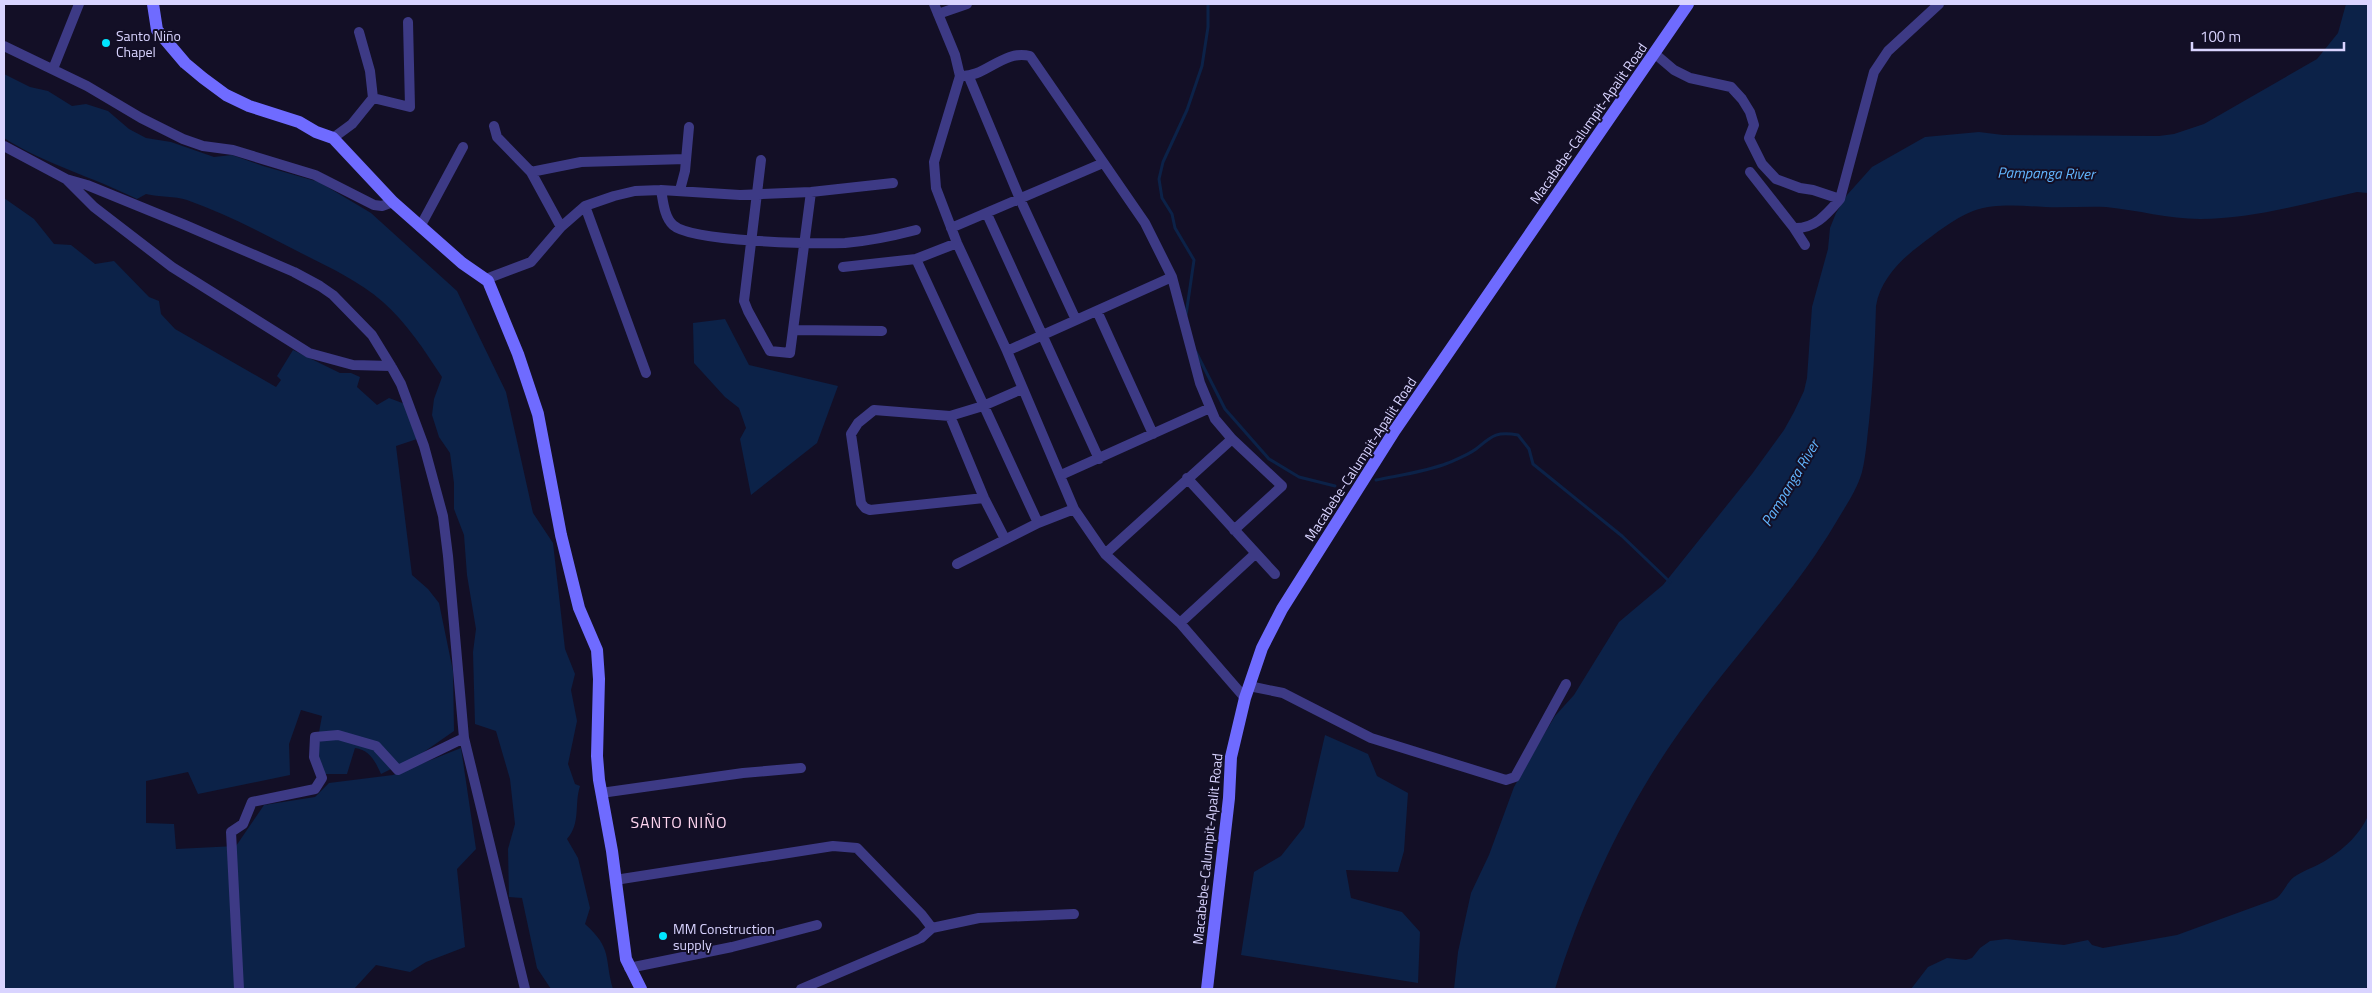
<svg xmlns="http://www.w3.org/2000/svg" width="2372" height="993" font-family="'Titillium Web',sans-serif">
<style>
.water{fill:#0c2248}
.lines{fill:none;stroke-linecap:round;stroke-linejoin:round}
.stream{stroke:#0c2248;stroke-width:3}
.minor{stroke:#3d3a85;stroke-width:10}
.secondary{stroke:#6f6bff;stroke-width:12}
.poi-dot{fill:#00e5ff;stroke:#130f26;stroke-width:2}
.labels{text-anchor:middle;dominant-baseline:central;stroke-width:4;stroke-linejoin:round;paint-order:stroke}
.poi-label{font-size:14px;fill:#d9d4ff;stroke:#130f26;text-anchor:start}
.street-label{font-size:14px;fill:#d9d4ff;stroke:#130f26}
.water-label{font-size:15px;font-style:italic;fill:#62b6ff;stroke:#130f26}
.quarter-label{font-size:16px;letter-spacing:1px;fill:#ffd6f0;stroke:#130f26}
</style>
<rect width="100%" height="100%" fill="#130f26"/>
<path class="water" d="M2346,4H2368V193L2357,192C2306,203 2253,219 2200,219C2168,219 2138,210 2106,207C2086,206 2065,208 2045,207C2023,206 1995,203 1973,211C1953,219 1936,233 1919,246C1899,261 1880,281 1876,306C1875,345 1873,383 1869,422C1867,438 1866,456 1862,472C1857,490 1845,507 1835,524C1794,593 1738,651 1691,716C1630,798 1585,892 1555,989H1454L1458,952L1471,893L1489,855L1514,787L1540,741L1555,716L1574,695L1619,622L1663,585L1752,474L1784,430L1794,412L1804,391L1807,378L1812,307L1828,249L1830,228L1836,213L1847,195L1872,167L1925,137L1979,132L2003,135L2159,136L2174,134L2204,124L2317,59L2338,33Z
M4,74L30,87L48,91L72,106L86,104L108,111L129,129L146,138L171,142L214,157L232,155L263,166L319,182L371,213L457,291L506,392L533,513L553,543L565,649L575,674L571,690L577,721L568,764L575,784L580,786C574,805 581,823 567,839L578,858L590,908L585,924C613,949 604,958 613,989H551L537,968L522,898L509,897L508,849L515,824L510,779L496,731L475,724L473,652L476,629L467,575L464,535L454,509V483L450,453L439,437L432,415L434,399L442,377C425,351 406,322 383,302C359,281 329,267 301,253C264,234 227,214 187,200C175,196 159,197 146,194L137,199C93,177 45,164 4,138Z
M4,198L34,219L54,244L71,245L95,264L114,261L149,297L159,301L161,314L175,329L276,387L281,380L277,376L293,350L340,373H351L360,377L357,387L377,405L389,398L405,404L417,439L396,446L412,575L428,589L439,603L453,671L454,731L421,754L381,774C375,761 370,750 355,748L347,774H325L315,754L322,716L301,710L289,744L290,775L198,794L188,772L146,781V823L174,824L176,849L236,846L264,805L315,797L329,783L393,775L461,748L476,849L457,869L465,947L426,962L410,972L376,965L354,989H4Z
M725,319L749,365L838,386L817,443L751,495L740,439L746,428L739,408L725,397L694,363L693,323Z
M1325,735L1368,754L1377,776L1408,793L1404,851L1398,872L1346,870L1351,898L1402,912L1420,932L1418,983L1241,955L1254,872L1281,856L1304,827Z
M2368,816V986L2365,989H1911L1928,967L1947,958L1966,960L1972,958L1980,948L1990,941L2006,939L2064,945L2088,940L2092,945L2103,948L2177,935L2273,900C2283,896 2285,884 2294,877C2304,870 2318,866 2328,859C2345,848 2360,834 2368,816Z"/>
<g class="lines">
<path class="stream" d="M1186,315L1194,260L1175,228L1172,214L1162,198L1159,179L1163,162L1187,110L1202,66L1208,27V4
M1196,352L1225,409L1269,459L1299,477L1335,486
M1376,480C1400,475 1425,472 1448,463C1457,459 1468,455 1476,449C1492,436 1496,431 1518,435L1529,449L1533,464L1622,536L1670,582"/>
<path class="minor" d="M934,4L955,55L960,76L934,162L936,188L957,243L1007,351L1074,509L1105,554L1180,623L1245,698
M938,14L967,4
M4,46L87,86L141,118L183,139L203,146L233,150L315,175L374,205L382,206L393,202
M1654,53L1674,70L1690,78L1731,87L1742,99L1750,112L1754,125L1749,138L1762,164L1776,179L1800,188L1813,190L1840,199L1874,72L1888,51L1939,4
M53,69L79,4
M960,76C985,78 1003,49 1030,56L1145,223L1172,277L1200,383L1215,419L1232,439L1282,486L1234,530
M969,77L1020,199L1076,320
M373,98L410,107L408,22
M494,126L497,137L531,172L581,162L686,159
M333,138L352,124L373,98L370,71L359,32
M4,146L66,179L94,207L172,267L309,353L353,365L391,366
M761,160L744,301L748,311L770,351L790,353L811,192
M531,172L561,227
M1750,172L1794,228L1805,245
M66,179L87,185L185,225L294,272L320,286L333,295L372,335L391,366L401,384L424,446L443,516L448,556L464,738L525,989
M661,190C663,200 664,217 673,225C691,242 816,244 845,243C870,241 893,236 916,230
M680,190L685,171L689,127
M585,206L646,373
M987,214L1099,459
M420,227L463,147
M951,228L1103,163
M1794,228C1815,229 1827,214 1840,199
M916,259L1038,523
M843,267L916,259L957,243
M486,279L531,262L561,227L585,206L614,196L635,191L661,190L740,195L811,192L893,183
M1097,311L1153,434
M793,330L882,331
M1007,351L1172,277
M950,416L984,498L1005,539
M1061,475L1210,408
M1187,478L1275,574
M984,498L870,510L865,508L861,503L851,434L858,423L874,410L950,416L983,406L1022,389
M1105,554L1232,439
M957,564L1038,523L1074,509
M1180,623L1255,554
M1249,686L1283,693L1371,738L1506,780L1515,777L1566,684
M601,793L743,773L801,768
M615,880L833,846L857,848L922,915L932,928
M629,968L732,947L817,925
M239,989L231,832L243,824L252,802L315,789L322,778L314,757L315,737L338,735L376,746L398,770L464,738
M801,989L921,938L932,928L979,918L1074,914"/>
<path class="secondary" d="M153,4L157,30L185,63L203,78L226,95L249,106L299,122L316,132L333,138L393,202L462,263L488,281L518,354L538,414L561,535L579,608L597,650L599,679L597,756L599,780L612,851L626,959L641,989
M1207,989L1229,798L1231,757L1245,698L1262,648L1282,609L1395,430L1688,4"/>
</g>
<g class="poi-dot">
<circle cx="106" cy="43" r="5"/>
<circle cx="663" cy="936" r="5"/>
</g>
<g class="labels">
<g class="poi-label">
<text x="116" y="35">Santo Niño<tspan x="116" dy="16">Chapel</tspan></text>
<text x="673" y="928">MM Construction<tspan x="673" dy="16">supply</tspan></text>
</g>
<g class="street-label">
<text transform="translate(1588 123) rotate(-55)">Macabebe-Calumpit-Apalit Road</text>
<text transform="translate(1360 459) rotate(-57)">Macabebe-Calumpit-Apalit Road</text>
<text transform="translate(1207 849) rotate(-84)">Macabebe-Calumpit-Apalit Road</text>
</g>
<g class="water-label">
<text transform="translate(2046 173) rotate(1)">Pampanga River</text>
<text transform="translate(1790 483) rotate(-59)">Pampanga River</text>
</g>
<g class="quarter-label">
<text x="679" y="822">SANTO NIÑO</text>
</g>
</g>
<rect width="2372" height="993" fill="none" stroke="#d9d4ff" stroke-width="10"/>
<path d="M2192 42v8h152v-8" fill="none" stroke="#d9d4ff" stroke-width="2.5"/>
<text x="2200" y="42" font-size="15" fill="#d9d4ff" stroke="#130f26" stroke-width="4" paint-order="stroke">100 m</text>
</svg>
